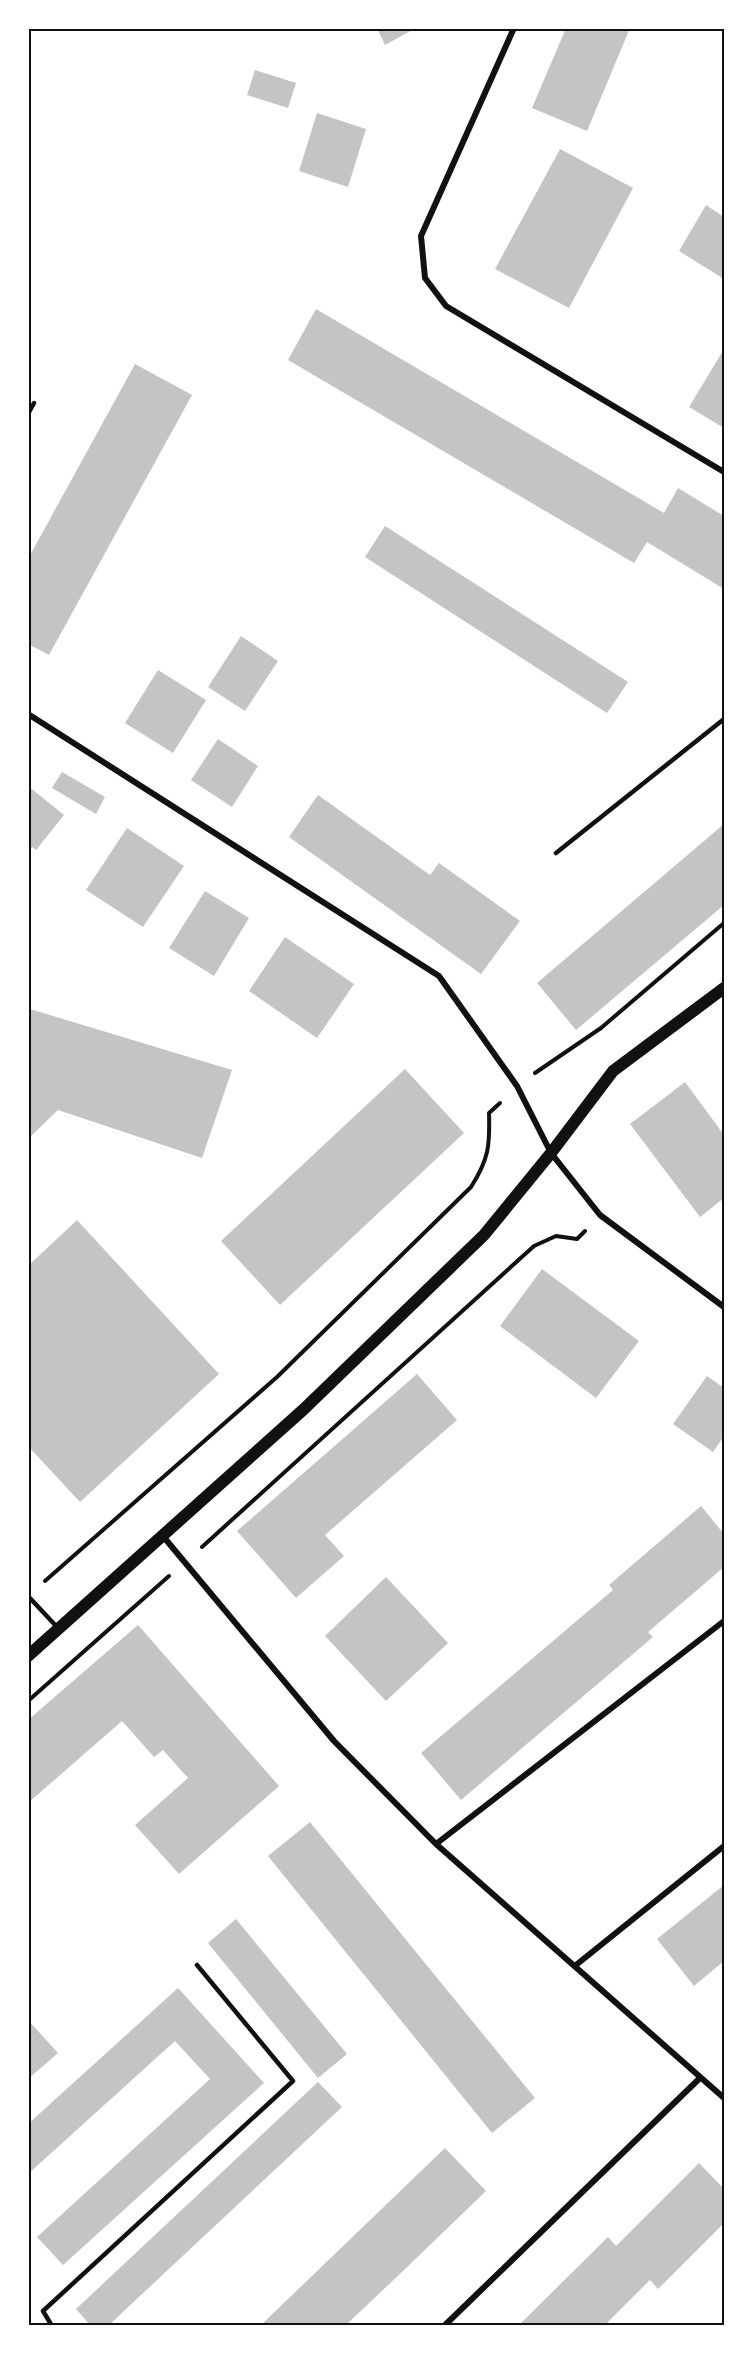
<svg xmlns="http://www.w3.org/2000/svg" width="753" height="2354" font-family="'Roboto Condensed',sans-serif">
<style>
.building{fill:#c4c4c4}
.lines{fill:none;stroke-linecap:round;stroke-linejoin:round}
.path{stroke:#111;stroke-width:4}
.service{stroke:#111;stroke-width:4.5}
.minor{stroke:#111;stroke-width:6}
.secondary{stroke:#111;stroke-width:12}
.neatline{fill:none;stroke:#111;stroke-width:2}
</style>
<rect width="100%" height="100%" fill="#fff"/>
<path class="building" d="M377,28H416L385,45Z
M566,28H630L587,131L532,108Z
M255,70L296,83L288,108L247,95Z
M317,113L366,129L348,187L299,171Z
M560,149L633,188L569,308L495,269Z
M706,205L724,217V279L679,251Z
M316,309L664,513L678,488L724,516V589L647,542L634,563L288,360Z
M724,349V428L689,407Z
M135,364L192,395L49,655L28,644V559Z
M385,526L628,682L607,713L365,557Z
M241,636L278,661L245,711L208,687Z
M158,670L206,700L173,753L125,723Z
M218,739L258,766L232,807L191,780Z
M62,772L105,797L96,814L52,788Z
M28,786L64,815L36,850L32,847L28,851Z
M318,795L430,875L439,863L520,921L481,974L289,837Z
M724,824V905L576,1030L537,983Z
M127,828L184,866L143,927L86,890Z
M205,891L249,918L214,976L169,948Z
M285,937L354,984L317,1038L249,991Z
M30,1009L232,1070L202,1158L58,1110L28,1139Z
M405,1069L464,1133L280,1305L221,1241Z
M685,1082L724,1135V1198L700,1217L630,1124Z
M77,1220L219,1374L80,1502L28,1446V1266Z
M542,1269L639,1341L596,1398L500,1326Z
M417,1374L457,1420L325,1535L344,1556L296,1598L237,1531Z
M707,1376L724,1388V1436L713,1452L673,1424Z
M701,1506L724,1534V1567L648,1632L653,1637L461,1800L421,1753L613,1590L609,1585Z
M386,1577L448,1643L386,1701L325,1636Z
M138,1625L279,1786L179,1874L135,1825L188,1778L163,1750L154,1757L122,1721L28,1803V1720Z
M310,1822L535,2098L492,2133L268,1856Z
M724,1885V1961L694,1986L657,1939Z
M236,1919L347,2054L318,2078L208,1943Z
M178,1988L264,2083L63,2265L37,2237L210,2079L175,2041L28,2174V2124Z
M28,2020L58,2053L28,2079Z
M318,2082L342,2107L109,2325H90L76,2309Z
M445,2148L486,2191L404,2270L346,2325H261Z
M699,2163L724,2189V2223L658,2289L650,2280L605,2325H519L608,2237L616,2246Z"/>
<g class="lines">
<path class="path" d="M535,1073L601,1028L724,923
M202,1547L534,1246L556,1236L577,1239L585,1231
M45,1581L277,1377L471,1187C489,1159 490,1145 489,1113L500,1103
M28,1701L169,1576"/>
<path class="service" d="M28,414L34,403
M556,853L724,719
M28,1596L57,1627
M52,2326L43,2311L293,2081L197,1965"/>
<path class="minor" d="M514,28L421,236L425,278L446,306L724,472
M28,714L439,976L517,1086L551,1153L600,1215L724,1307
M162,1535L334,1741L436,1844L724,2098
M436,1844L724,1621
M576,1965L724,1846
M444,2326L700,2078"/>
<path class="secondary" d="M28,1656L304,1409L484,1235L551,1153L613,1071L724,988"/>
</g>
<rect width="753" height="2354" fill="none" stroke="#ffffff" stroke-width="60"/>
<rect x="30" y="30" width="693" height="2294" class="neatline"/>
</svg>
